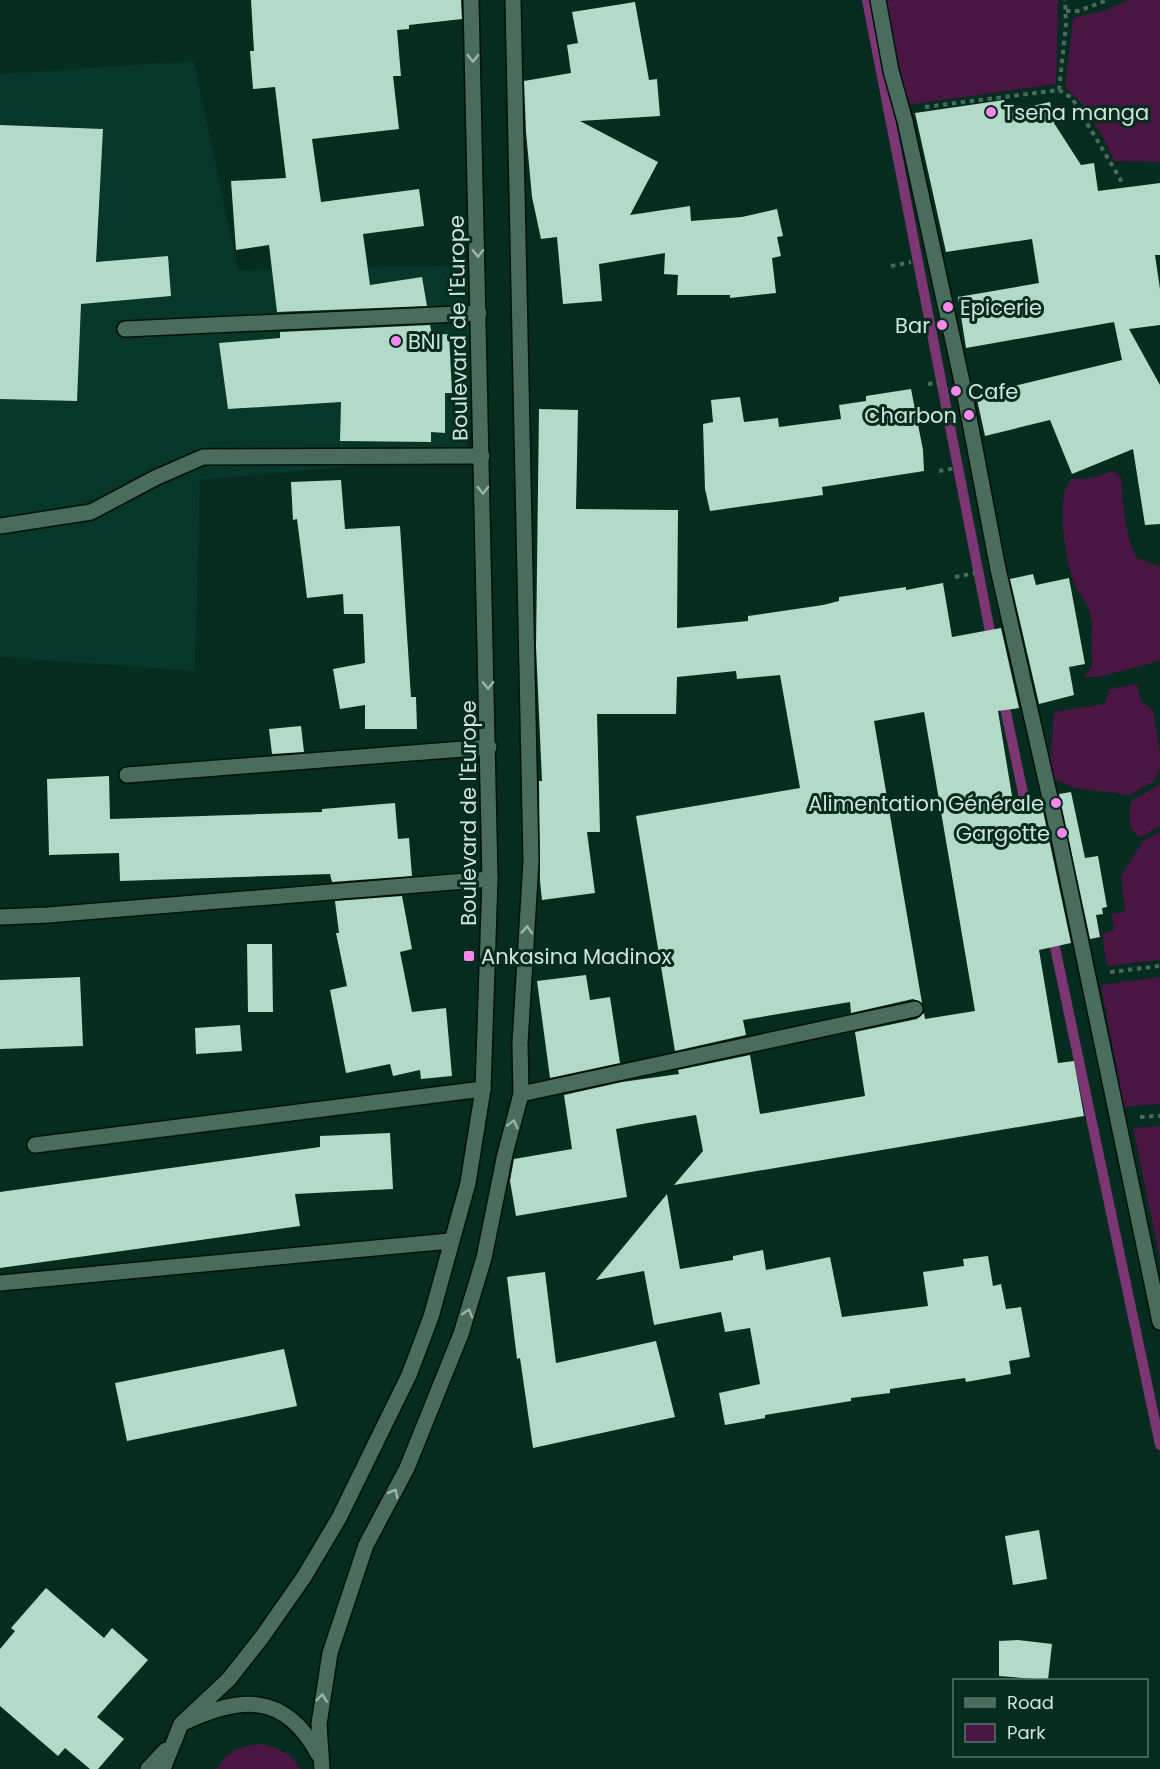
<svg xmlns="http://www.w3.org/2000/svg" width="1160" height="1769" font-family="Poppins,sans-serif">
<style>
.built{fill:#063728}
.green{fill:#491543}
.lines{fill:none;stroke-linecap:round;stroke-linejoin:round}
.stream{stroke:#7c3674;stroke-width:10}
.building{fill:#b3d9c9}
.lane-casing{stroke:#00120a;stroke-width:18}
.street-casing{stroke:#00120a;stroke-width:18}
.secondary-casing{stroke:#00120a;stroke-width:18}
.path{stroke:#4b6a5f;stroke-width:4;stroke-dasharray:4.5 4.5;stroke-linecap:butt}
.lane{stroke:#496c5f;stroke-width:15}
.street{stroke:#496c5f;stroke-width:15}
.secondary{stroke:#496c5f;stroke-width:15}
.oneway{stroke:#9bb4aa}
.poi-dot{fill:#f888ea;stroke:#062b1f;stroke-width:2}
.labels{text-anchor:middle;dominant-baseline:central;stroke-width:6;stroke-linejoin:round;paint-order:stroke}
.poi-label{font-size:21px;fill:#d1e4dc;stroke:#062b1f;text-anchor:start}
.street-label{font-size:21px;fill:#d1e4dc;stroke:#062b1f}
</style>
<rect width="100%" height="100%" fill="#062b1f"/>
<path class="built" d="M194,61L238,270L482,265L466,456L200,480L195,671L0,657V74Z"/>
<path class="green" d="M885,0H1058L1056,84L906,105Z
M1128,0H1160V162L1114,161C1107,142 1082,97 1065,88L1073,18L1106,10Z
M1113,471L1121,477C1123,504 1124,531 1136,557L1160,567V661L1098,677H1084L1093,664C1089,646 1095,627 1089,610C1086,601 1079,594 1075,586C1066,562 1054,498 1071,479L1091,478Z
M1137,684L1141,701L1153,710L1160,753V768L1154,781L1130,795L1075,788L1053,779L1050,767L1054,712L1104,704L1110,689Z
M1160,784V826L1141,837C1126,831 1129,815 1131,801Z
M1160,832V960L1107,966L1102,934L1114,930L1111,914L1125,912L1121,876L1143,841Z
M1160,977V1104L1124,1107L1101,985Z
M1160,1126V1258L1133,1128Z
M261,1744C278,1748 291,1753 300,1769H217C226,1751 242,1746 261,1744Z"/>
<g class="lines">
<path class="stream" d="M867,0L992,642
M1003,698L1027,812
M1052,933L1160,1445"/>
</g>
<path class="building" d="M251,0H461L462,19L409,25V29L397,30L401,76H393L399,129L312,139L321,202L419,189L424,226L363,234L370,285L422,277L427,306L277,312L269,245L236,250L231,181L286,178L275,87L253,89L250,51H254Z
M635,2L649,80L657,79L660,116L580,121L658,162L630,215L690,206L691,221L742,217L777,209L783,236L777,237L781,256L772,258L776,293L730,298V295H677L678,275L664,274L665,253L599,264L602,301L563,304L557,237L541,239L532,197L526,132L524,81L571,73L567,45L578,43L572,12Z
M1004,100L1006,112L1050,102L1054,123L1081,165L1094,163L1098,191L1160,183V255H1155L1160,289V325L1129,329L1160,385V524L1145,525L1133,449L1072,474L1050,420L985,436L976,395L1122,360L1114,322L966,348L958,297L1039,283L1032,239L946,252L915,113Z
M0,125L103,129L96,262L168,256L171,296L81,304L77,401L0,399Z
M430,325L432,335L449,334L452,393H445V433L431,432V442L340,441L341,402L228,409L219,343L280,338V332Z
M911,389L923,450L924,471L822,487L823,495L710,511L705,489L703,424L713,422L711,400L740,397L744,422L778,418L779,427L841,419L839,405L866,401V396Z
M539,409L578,410L576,509L678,510L677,628L748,621V616L823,605L839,601V597L906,587V590L943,583L952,637L1001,628L1019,708L998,711L1013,802L1040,797L1050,844L1071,943L1039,950L1058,1063L1074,1061L1084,1116L674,1185L703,1151L696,1115L642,1124L616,1129L627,1197L516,1216L510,1181L514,1159L572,1149L564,1095L622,1082L679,1074L678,1070L750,1055L760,1114L865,1096L855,1032L917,1019L924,1013L925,1019L975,1011L924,712L874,721L922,1003L913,999L851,1013L850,1002L743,1020L746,1035L675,1051L636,816L800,788L780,675L737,679L736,671L677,677L676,714H597L600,832H587L595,893L542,900L540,881L539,781H542L536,647Z
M341,480L345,529L400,526L411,697H416L417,729H365V705L340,709L333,669L365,663L363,614H344L343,594L307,598L297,519L293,520L291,482Z
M1033,574L1036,585L1069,578L1085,664L1069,667L1074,695L1039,704L1010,579Z
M301,726L304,752L272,754L269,729Z
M109,776L110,819L322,812V809L395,803L398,839L409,838L412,876L332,882L330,874L120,881L119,853L49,855L47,779Z
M1071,792L1085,858L1098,856L1107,907L1102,908L1103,914L1096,915L1100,937L1090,939L1059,794Z
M402,896L412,949L400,952L412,1012L446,1008L452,1076L421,1079L420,1070L393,1076L390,1064L346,1073L330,990L347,986L336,933H339L335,901Z
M247,944H272L273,1012H248Z
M586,975L590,1000L610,997L620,1063L550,1078L537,981Z
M80,977L83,1046L0,1049V980Z
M240,1025L242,1051L196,1054L195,1028Z
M390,1133L393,1189L295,1194L300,1226L0,1268V1192L320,1147V1136Z
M667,1194L680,1269L733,1260V1256L763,1250L766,1270L830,1257L842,1317L928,1306L923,1272L964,1266L963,1259L988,1256L993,1286L1001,1284L1006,1309L1021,1307L1030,1357L1009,1361L1011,1374L966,1382L965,1378L890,1389V1393L851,1398V1401L765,1415V1418L725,1425L719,1393L760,1384L750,1328L725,1332L721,1312L654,1325L644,1271L596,1280Z
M545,1272L556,1363L656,1341L675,1417L533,1448L520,1358L517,1359L507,1277Z
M284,1349L297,1406L127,1441L115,1383Z
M1039,1530L1047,1579L1013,1585L1005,1536Z
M46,1588L104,1638L112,1628L148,1660L97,1717L124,1739L98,1769H90L65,1748L58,1756L0,1706V1649L15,1631L11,1628Z
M1018,1640L1052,1644L1048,1680L999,1676V1641Z"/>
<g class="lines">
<g class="lane-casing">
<path id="lane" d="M125,329L479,313
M0,526L91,512L155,478L203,457L482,456
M127,775L489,747
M0,917L48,915L490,879
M521,1094L915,1009
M35,1145L483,1089
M0,1283L450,1241"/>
</g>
<g class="street-casing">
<path id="street" d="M878,0L891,71L905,121L964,391L998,569L1060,842L1160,1322"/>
</g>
<g class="secondary-casing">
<path id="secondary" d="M181,1724L229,1679L262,1637L304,1577L339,1518L409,1375L431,1317L468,1183L483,1089L490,879L471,0
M148,1769L166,1750
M163,1769L181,1724C237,1697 284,1690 318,1754
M322,1769L319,1724L330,1653L366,1545L407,1468L461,1334L484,1258L505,1154L521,1094L520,1043L531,861L513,0"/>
</g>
<path class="path" d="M1066,11H1078L1108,0
M1059,90L1066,25L1065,0
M925,107L1059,90L1072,98L1122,182
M891,266L911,262
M928,384L939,383
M939,471L956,468
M955,577L975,573
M1110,972L1160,966
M1140,1117L1160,1116"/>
<use href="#lane" class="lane"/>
<use href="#street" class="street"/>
<use href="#secondary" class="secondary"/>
</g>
<defs><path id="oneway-chevron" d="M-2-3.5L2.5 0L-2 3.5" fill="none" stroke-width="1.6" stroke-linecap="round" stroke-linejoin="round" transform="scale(1.5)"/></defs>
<g class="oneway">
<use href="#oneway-chevron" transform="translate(473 58) rotate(89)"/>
<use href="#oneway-chevron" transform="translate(478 253) rotate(89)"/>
<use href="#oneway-chevron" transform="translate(483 490) rotate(89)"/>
<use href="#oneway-chevron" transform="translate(488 685) rotate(89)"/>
<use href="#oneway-chevron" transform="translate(527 930) rotate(-86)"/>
<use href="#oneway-chevron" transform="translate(513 1124) rotate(-75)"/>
<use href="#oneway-chevron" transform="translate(468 1313) rotate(-73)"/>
<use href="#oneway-chevron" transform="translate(394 1493) rotate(-62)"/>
<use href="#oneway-chevron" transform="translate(322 1698) rotate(-83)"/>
</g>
<g class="poi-dot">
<circle cx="991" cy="112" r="6"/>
<circle cx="948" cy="307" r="6"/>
<circle cx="942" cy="325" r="6"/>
<circle cx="396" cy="341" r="6"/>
<circle cx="956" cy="391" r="6"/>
<circle cx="969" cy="415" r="6"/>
<circle cx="1056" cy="803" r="6"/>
<circle cx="1062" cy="833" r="6"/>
<rect x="463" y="950" width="12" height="12" rx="3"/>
</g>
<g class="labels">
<g class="poi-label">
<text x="1003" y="112">Tsena manga</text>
<text x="960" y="307">Epicerie</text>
<text x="930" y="325" text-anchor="end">Bar</text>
<text x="408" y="341">BNI</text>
<text x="968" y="391">Cafe</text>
<text x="957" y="415" text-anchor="end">Charbon</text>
<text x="1044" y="803" text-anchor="end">Alimentation Générale</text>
<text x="1050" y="833" text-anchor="end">Gargotte</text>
<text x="481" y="956">Ankasina Madinox</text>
</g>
<g class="street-label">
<text transform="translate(458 328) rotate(-91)">Boulevard de l'Europe</text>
<text transform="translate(468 813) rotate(-90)">Boulevard de l'Europe</text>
</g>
</g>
<rect x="953" y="1679" width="195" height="78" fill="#062b1f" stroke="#57756b" stroke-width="1.5"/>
<rect x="965" y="1698" width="30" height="9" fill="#496c5f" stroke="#57756b" stroke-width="1.5"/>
<text x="1007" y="1709" font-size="18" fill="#d1e4dc">Road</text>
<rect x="965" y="1724" width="30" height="18" fill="#491543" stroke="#57756b" stroke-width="1.5"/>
<text x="1007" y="1739" font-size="18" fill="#d1e4dc">Park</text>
</svg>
